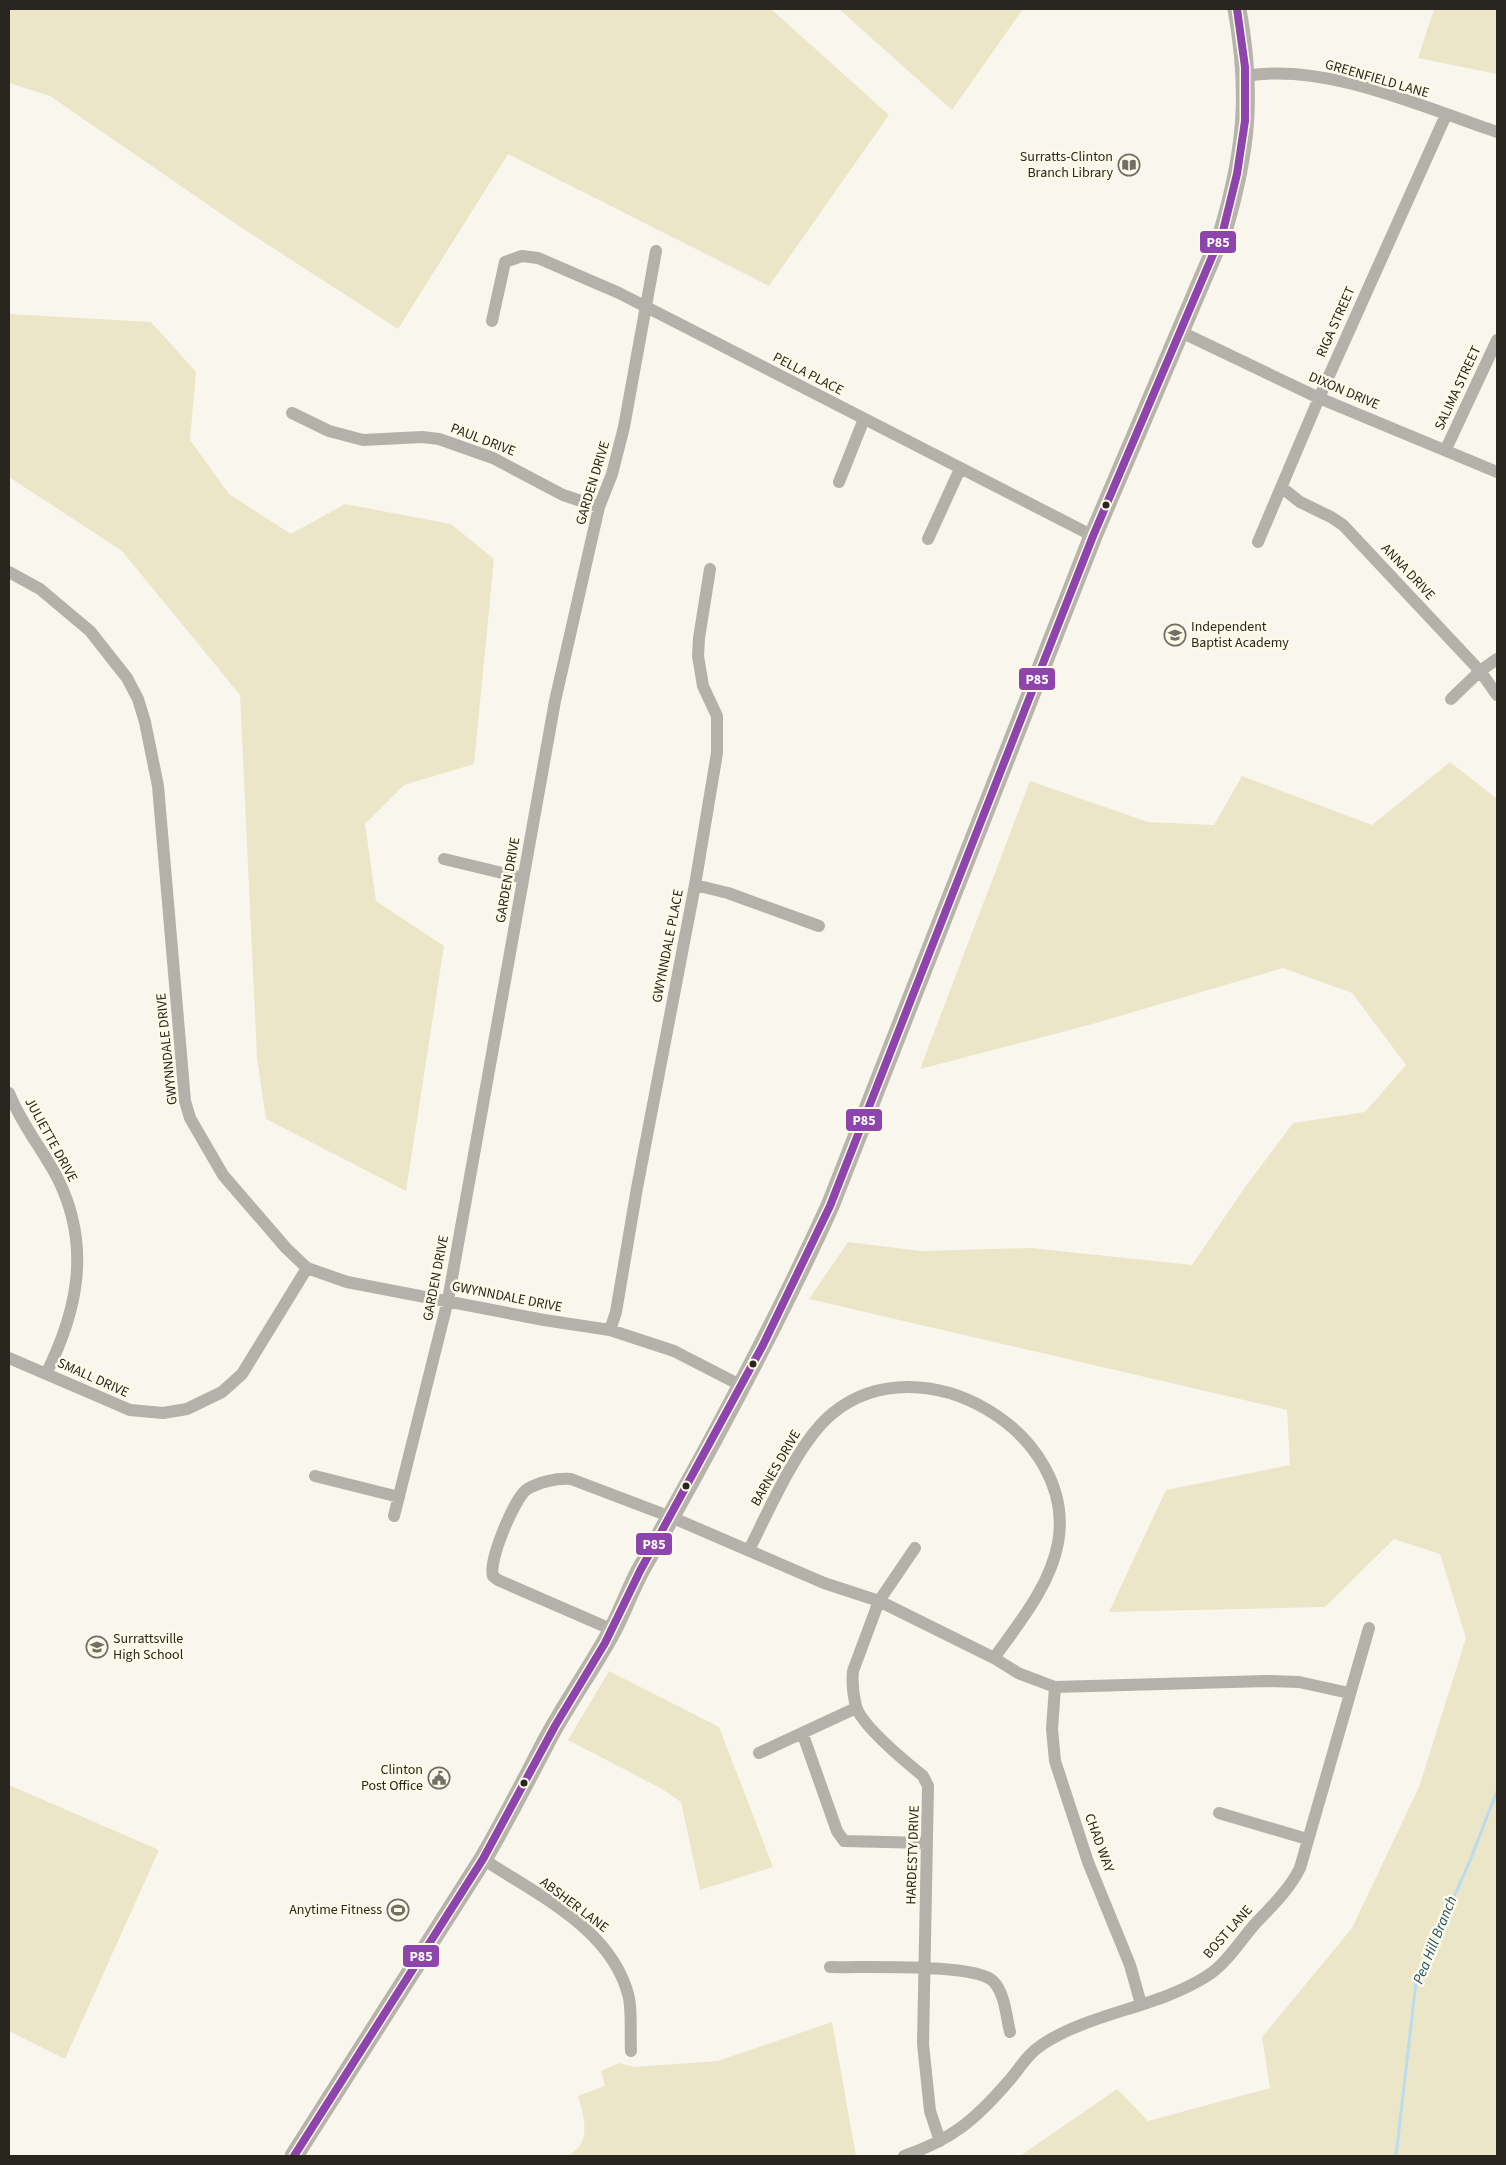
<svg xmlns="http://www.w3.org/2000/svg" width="1506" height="2165" font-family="'Source Sans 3',sans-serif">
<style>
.green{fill:#ece6c8}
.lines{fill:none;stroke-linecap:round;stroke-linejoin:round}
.stream{stroke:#bbdbee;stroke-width:3}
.minor{stroke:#b3b1aa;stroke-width:12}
.primary{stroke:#b6b4ab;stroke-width:19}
.bus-1-casing{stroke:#fefae8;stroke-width:11}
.bus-1{stroke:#8e44ad;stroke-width:8}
.bus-dot{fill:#28261e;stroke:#fefae8;stroke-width:2}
.labels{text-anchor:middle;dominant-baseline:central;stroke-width:5;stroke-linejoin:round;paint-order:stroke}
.street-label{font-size:14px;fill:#28261e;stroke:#fefae8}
.poi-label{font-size:14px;fill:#28261e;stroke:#fefae8;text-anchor:end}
.water-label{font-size:15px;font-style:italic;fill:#19506f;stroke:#fefae8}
.line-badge{stroke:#fefae8;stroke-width:2}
.badge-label{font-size:14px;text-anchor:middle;font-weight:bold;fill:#fff}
</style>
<rect width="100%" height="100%" fill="#f9f6ed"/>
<path class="green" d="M9,9H771L889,115L769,286L508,154L398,329L236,224L50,96L9,83Z
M839,9H1023L952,110Z
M1434,9H1497V74L1418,58Z
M9,314L151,322L196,372L190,440L229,494L291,534L345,504L451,524L494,559L474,764L404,785L365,824L376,901L444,946L406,1191L266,1119L257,1058L240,695L122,551L9,477Z
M1450,762L1497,799V2156H1020L1117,2089L1148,2121L1270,2088L1262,2037L1352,1928L1419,1787L1466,1638L1440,1554L1394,1539L1325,1607L1109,1612L1166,1490L1290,1465L1287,1410L809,1299L848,1242L921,1251L1031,1248L1192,1265L1243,1190L1293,1123L1365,1112L1406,1065L1352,993L1283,968L1089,1025L920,1069L1030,781L1148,822L1214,825L1242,776L1372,825Z
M609,1671L719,1727L773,1867L700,1890L681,1802L662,1789L568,1740Z
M9,1785L159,1850L65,2059L9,2031Z
M832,2022L856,2156H567C593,2144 584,2117 578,2096L605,2086L601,2071L619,2063L634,2067L718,2061Z"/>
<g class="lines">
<path class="stream" d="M1396,2156L1416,1982L1469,1863L1497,1791"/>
<path class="minor" d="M1246,76C1325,62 1422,107 1497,132
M492,321L505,262L522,256L538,258L619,293L1093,536
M1181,332L1319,398L1497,472
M292,413L329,431L363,440L422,437L439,439L493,458L563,495L599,507
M1446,449L1497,340
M839,482L864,419
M1281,487L1300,502L1331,517L1343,525L1480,671L1497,695
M928,539L960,469
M1258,542L1319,398L1446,115
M9,572L40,589L90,631L127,678L138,699L145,722L158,786L185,1101L190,1118L223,1175L286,1248L307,1268L347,1282L544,1320L610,1330L674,1351L742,1386
M1451,699L1480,671L1497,659
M444,859L523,878
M695,885L728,893L819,926
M9,1093C21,1124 43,1150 58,1179C91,1246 78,1310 46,1374
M610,1330L616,1312L637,1188L695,885L717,753V716L703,686L698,656L699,638L710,569
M9,1358L130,1410L163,1413L187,1409L222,1392L242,1374L307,1268
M315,1476L399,1497
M394,1516L448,1300L555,701L599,507L612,474L624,427L656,251
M915,1548L879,1601L853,1671C852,1682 853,1695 856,1706C861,1725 907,1763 923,1776L928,1786L923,2044L930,2111L940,2141
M749,1550C769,1510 799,1440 833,1413C923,1340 1078,1433 1058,1543C1050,1586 1019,1623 994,1658
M613,1630L498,1580L493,1576C488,1561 514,1500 526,1490C538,1482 557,1478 571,1479L671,1517L824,1583L879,1601L994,1658L1018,1673L1055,1687L1266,1681L1299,1682L1349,1693
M1055,1687L1052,1729L1055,1761L1088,1862L1130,1965L1141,2004
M803,1735L837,1831L844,1841L927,1843
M759,1753L856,1708
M1219,1813L1307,1839
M483,1859C537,1895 613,1929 629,1998C632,2014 630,2034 631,2051
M830,1967C861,1968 974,1963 993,1981C1005,1993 1006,2016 1010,2032
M904,2156C951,2140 975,2120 1007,2083C1019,2070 1027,2054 1043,2044C1092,2012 1157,2008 1207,1976C1226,1964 1240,1941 1255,1924C1271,1907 1290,1889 1300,1868L1369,1628"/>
<path class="primary" d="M294,2156L483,1859C506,1820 526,1780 547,1740C567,1702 593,1667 613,1629C623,1610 630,1590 640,1571C708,1452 773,1331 830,1206L1093,536L1223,231C1247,150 1252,92 1237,9"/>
<g class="bus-1-casing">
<path id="bus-1" d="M294,2156L483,1859L555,1726L605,1643L640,1571L763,1345L830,1206L1093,536L1223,231L1237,174L1245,121V67L1237,9"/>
</g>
<use href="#bus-1" class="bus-1"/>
</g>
<defs>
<g id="library-ring" transform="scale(1.125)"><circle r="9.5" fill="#fefae8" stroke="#716f66" stroke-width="1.5"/><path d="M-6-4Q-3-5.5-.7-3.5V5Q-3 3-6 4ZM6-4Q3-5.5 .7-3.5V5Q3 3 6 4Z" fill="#716f66"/></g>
<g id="school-ring" transform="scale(1.125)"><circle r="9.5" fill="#fefae8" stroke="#716f66" stroke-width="1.5"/><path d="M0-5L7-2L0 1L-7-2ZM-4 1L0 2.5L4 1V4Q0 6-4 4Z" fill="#716f66"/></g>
<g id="civic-ring" transform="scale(1.125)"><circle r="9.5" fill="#fefae8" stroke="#716f66" stroke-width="1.5"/><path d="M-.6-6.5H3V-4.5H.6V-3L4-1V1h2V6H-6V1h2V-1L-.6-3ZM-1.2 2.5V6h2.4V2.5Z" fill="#716f66"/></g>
<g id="stadium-ring" transform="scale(1.125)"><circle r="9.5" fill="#fefae8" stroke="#716f66" stroke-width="1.5"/><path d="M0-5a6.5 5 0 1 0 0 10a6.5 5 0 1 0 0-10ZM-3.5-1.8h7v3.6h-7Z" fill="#716f66"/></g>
</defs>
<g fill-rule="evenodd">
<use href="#library-ring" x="1129" y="165"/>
<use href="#school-ring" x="1175" y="635"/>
<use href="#school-ring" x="97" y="1647"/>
<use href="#civic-ring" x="439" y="1778"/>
<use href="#stadium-ring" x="398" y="1910"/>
</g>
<g class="bus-dot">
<circle cx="1106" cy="505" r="4.5"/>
<circle cx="753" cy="1364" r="4.5"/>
<circle cx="686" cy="1486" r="4.5"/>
<circle cx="524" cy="1783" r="4.5"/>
</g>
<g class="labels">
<g class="street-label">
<text transform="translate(1377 79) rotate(16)">GREENFIELD LANE</text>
<text transform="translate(1336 322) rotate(-66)">RIGA STREET</text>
<text transform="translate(808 374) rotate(27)">PELLA PLACE</text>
<text transform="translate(1458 388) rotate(-65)">SALIMA STREET</text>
<text transform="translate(1344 391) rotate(23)">DIXON DRIVE</text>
<text transform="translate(483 440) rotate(21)">PAUL DRIVE</text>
<text transform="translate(593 483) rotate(-73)">GARDEN DRIVE</text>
<text transform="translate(1408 572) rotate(47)">ANNA DRIVE</text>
<text transform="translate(508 880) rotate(-80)">GARDEN DRIVE</text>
<text transform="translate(668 946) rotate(-79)">GWYNNDALE PLACE</text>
<text transform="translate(167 1049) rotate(-96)">GWYNNDALE DRIVE</text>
<text transform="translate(51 1140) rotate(61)">JULIETTE DRIVE</text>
<text transform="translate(436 1278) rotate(-79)">GARDEN DRIVE</text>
<text transform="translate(507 1297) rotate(11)">GWYNNDALE DRIVE</text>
<text transform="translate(93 1378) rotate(24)">SMALL DRIVE</text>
<text transform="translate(776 1468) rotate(-60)">BARNES DRIVE</text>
<text transform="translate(1099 1843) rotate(70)">CHAD WAY</text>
<text transform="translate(913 1855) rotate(-88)">HARDESTY DRIVE</text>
<text transform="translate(574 1905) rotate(37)">ABSHER LANE</text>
<text transform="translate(1228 1932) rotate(-48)">BOST LANE</text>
</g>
<g class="poi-label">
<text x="1113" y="157">Surratts-Clinton<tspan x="1113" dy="16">Branch Library</tspan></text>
<text x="1191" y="627" text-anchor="start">Independent<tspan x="1191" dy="16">Baptist Academy</tspan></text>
<text x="113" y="1639" text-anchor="start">Surrattsville<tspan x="113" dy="16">High School</tspan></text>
<text x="423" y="1770">Clinton<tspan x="423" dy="16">Post Office</tspan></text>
<text x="382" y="1910">Anytime Fitness</text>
</g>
<g class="water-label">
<text transform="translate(1435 1940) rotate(-68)">Pea Hill Branch</text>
</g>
</g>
<g class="line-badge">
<rect x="1199" y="230" width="38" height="24" rx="5" fill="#8e44ad"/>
<rect x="1018" y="667" width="38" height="24" rx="5" fill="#8e44ad"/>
<rect x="845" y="1108" width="38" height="24" rx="5" fill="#8e44ad"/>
<rect x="635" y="1532" width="38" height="24" rx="5" fill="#8e44ad"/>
<rect x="402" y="1944" width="38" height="24" rx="5" fill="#8e44ad"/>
</g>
<g class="badge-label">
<text x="1218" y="247">P85</text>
<text x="1037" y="684">P85</text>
<text x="864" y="1125">P85</text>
<text x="654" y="1549">P85</text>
<text x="421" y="1961">P85</text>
</g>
<rect width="1506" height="2165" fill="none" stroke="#28261e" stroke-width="20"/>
</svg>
